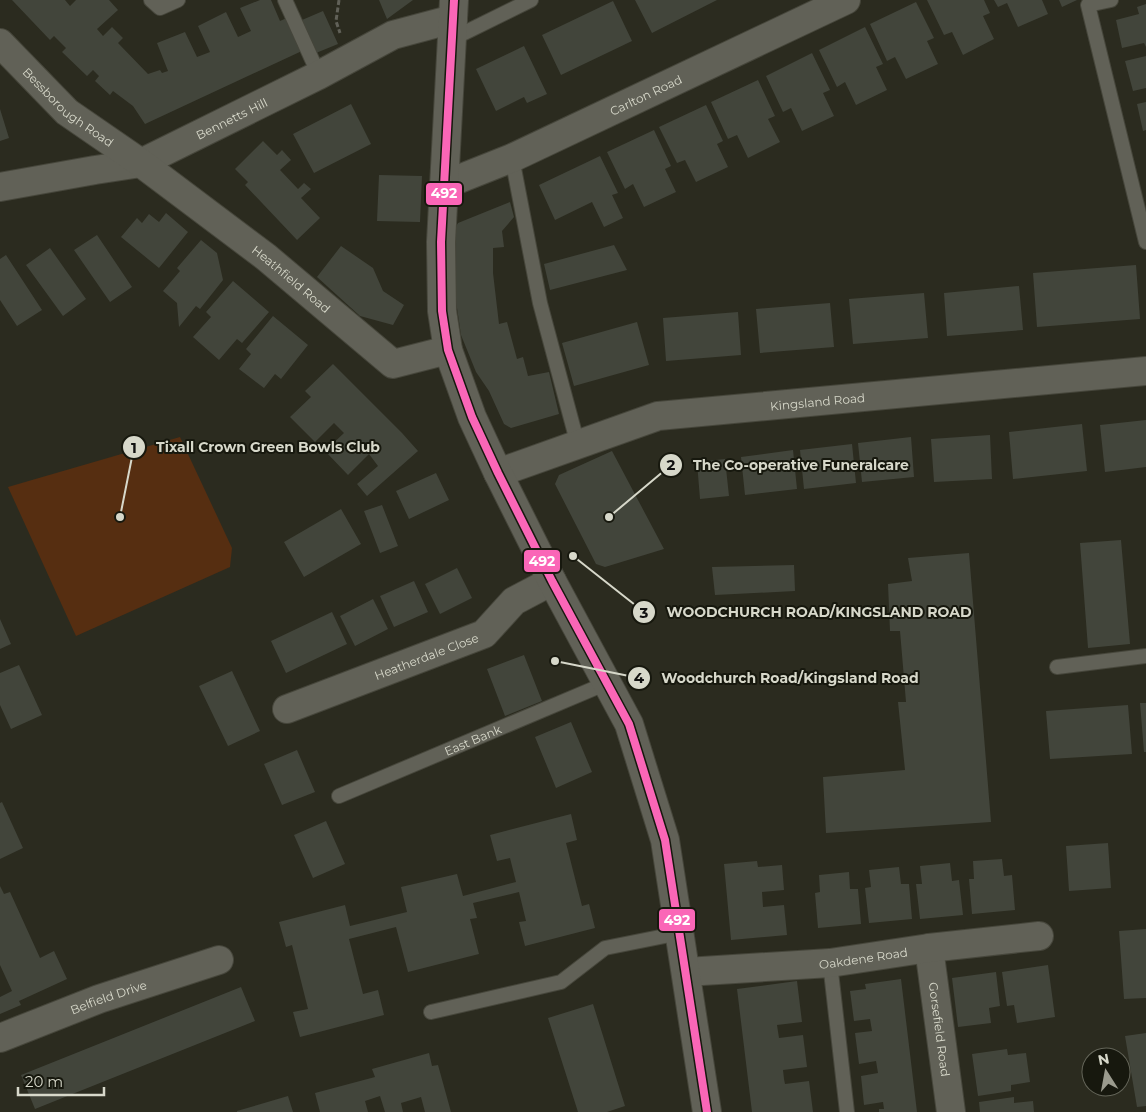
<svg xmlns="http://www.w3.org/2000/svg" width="1146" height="1112" font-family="Montserrat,sans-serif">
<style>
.green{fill:#562e11}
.building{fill:#42453b}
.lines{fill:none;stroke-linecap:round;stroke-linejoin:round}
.service-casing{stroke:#46463b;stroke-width:16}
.minor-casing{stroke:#46463b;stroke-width:30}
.tertiary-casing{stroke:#46463b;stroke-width:30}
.path{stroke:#616158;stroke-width:3;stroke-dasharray:5 2.5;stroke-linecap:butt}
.service{stroke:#616157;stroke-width:14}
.minor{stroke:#616157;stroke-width:28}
.tertiary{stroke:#616157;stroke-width:28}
.bus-1-casing{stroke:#17180e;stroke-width:11}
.bus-1{stroke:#fa66b7;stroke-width:8}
.labels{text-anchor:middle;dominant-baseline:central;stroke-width:4;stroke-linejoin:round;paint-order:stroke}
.street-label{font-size:12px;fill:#d7d8ca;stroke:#17180e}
.leader{fill:none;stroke:#d7d8ca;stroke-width:2}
.callout-dot{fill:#d7d8ca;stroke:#17180e;stroke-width:2}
.mark-label{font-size:15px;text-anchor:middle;font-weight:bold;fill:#111}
.callout-label{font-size:14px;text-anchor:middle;font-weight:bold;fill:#d7d8ca;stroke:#17180e;stroke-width:4;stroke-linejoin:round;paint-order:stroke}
.line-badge{stroke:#17180e;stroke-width:2}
.badge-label{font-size:14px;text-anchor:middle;font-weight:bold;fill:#fff}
</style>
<rect width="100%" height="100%" fill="#2b2b1f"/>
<path class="green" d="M180,437L232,548L230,567L76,636L8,487Z"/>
<path class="building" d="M12,0H65L70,6L76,0H109L118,10L97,29L103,36L112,27L123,38L118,43L148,74L160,70L162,73L168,71L157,43L185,32L197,57L210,52L198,26L226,12L238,37L251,31L240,8L260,0H271L280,21L289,17L304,50L145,124L133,106L113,91L110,95L95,81L99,76L93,70L87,76L62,52L66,48L54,36L50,40Z
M379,0H413L387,19Z
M635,0H717L652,33Z
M927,0H984L990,13L983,16L994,39L963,55L952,32L944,35Z
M994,0H1042L1048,14L1018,27L1007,3L998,7Z
M1059,0H1077L1062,7Z
M613,1L632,41L561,75L542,35Z
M916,2L934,38L927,41L938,64L906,79L895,57L887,61L870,24Z
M1146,4V47L1144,43L1122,48L1116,20L1139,14L1137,7Z
M323,11L338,44L316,53L302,20Z
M865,27L883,64L876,67L887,90L856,105L845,82L837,87L819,50Z
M524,46L547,94L527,103L524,97L496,111L476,69Z
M812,53L830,90L823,93L834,116L802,131L791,108L783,112L766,76Z
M1146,56V88L1133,91L1125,61Z
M758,80L775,116L768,119L780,142L748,158L737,135L728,139L711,102Z
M1146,102V130L1143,131L1137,104Z
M351,104L371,144L314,173L293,134Z
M706,105L723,141L717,144L728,167L696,182L685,160L677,163L659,127Z
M0,109L9,138L0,141Z
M654,130L671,166L665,169L676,192L644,207L633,184L625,189L607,152Z
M263,141L277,155L282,150L291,160L280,170L298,189L304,183L311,189L301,198L320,218L297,240L245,185L248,182L235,169Z
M600,156L618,193L612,195L623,218L604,227L592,202L555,220L539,185Z
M379,175L422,176L420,222L377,221Z
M510,202L514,217L502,231L504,247L493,248V273L499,324L507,322L517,359L523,357L528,376L549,372L559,414L511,428L504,424L489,391L476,372L461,335L452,274L453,231L458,223Z
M166,213L188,232L159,268L121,237L137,218L142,223L149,214L159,222Z
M97,235L132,287L110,302L74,250Z
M201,240L217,253L223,280L200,309L196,306L179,327L177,303L163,291L180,271L177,268Z
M614,245L627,270L550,290L544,264Z
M341,246L373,268L383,291L404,305L393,325L360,316L317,277Z
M50,248L86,299L63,316L26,265Z
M6,255L42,310L17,326L0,300V259Z
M1136,265L1140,319L1037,327L1033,273Z
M233,281L269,312L242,343L237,339L219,360L193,337L211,317L206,312Z
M1019,286L1023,330L947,336L944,293Z
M924,293L928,338L853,344L849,299Z
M830,303L834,347L760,353L756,309Z
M738,312L741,355L666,361L663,318Z
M273,316L308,345L281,379L275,374L264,388L239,369L251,354L246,349Z
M637,322L649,365L574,386L562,343Z
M333,364L402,433L418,451L367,496L357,484L378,466L369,454L348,475L325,451L344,433L334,423L315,442L290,417L311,397L305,391Z
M1146,420V467L1105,472L1100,425Z
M1082,424L1087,471L1013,479L1009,432Z
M990,435L992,479L934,482L931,439Z
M911,437L914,477L862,482L858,443Z
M852,444L856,483L804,489L800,450Z
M793,450L797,489L745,495L741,457Z
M612,451L664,549L605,567L596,564L555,484L559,475Z
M725,459L729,496L700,499L697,462Z
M436,473L449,500L409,519L396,491Z
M382,505L398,546L380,553L364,511Z
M341,509L361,544L304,577L284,542Z
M1121,540L1130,644L1088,648L1080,543Z
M969,553L991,822L826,833L823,777L905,770L898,702H906L900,631H890L888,584L912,581L908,558Z
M794,565L795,591L715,595L712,567Z
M457,568L472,598L440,614L425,584Z
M414,581L428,612L394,627L380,596Z
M373,599L388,629L355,646L340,616Z
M332,612L347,644L286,673L271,641Z
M0,619L11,644L0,649Z
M524,655L542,701L505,716L487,669Z
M19,665L42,715L11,729L0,705V673Z
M232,671L260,731L228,746L199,686Z
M1140,703H1146V752H1144Z
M1128,705L1132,754L1050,759L1046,711Z
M571,722L592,772L556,788L535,737Z
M297,750L315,792L282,805L264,764Z
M2,802L23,848L0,859V803Z
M571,814L577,840L566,843L582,906L589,904L595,928L525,946L519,922L526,921L519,892L473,903L477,918L470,919L479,954L408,972L396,927L349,939L363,994L378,990L384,1015L300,1037L293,1012L308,1009L292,945L286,947L279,922L345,905L350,926L407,912L401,887L457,874L463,896L516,882L510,858L497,861L490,835Z
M326,821L345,864L313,878L294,835Z
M1108,843L1111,888L1069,891L1066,846Z
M1002,859L1004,876L1012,875L1015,910L972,914L969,879H974L973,861Z
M757,861L758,867L782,865L784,890L762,892L763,907L784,905L787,935L731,940L724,864Z
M950,863L952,881L959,880L963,915L920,919L916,884H922L920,866Z
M899,867L901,884H909L912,919L869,923L865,888L871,887L869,870Z
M849,872L850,889H858L861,924L818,928L815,893L820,892L819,875Z
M0,886L4,894L10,892L40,958L54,951L67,979L19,1001L21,1005L0,1014V997L12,991L0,965Z
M1146,929V998L1124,999L1119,931Z
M1048,965L1055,1017L1017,1023L1014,1005L1007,1006L1002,972Z
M996,972L1000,1006L989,1008L991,1023L958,1027L952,978Z
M901,979L917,1112H879V1109H884L883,1102L864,1105L861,1076L878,1073L876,1061L859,1064L855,1033L872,1031L870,1019L854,1021L850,991L866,989L865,984Z
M797,981L802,1022L777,1025L779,1038L803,1035L807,1067L783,1070L784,1079L785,1084L809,1081L813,1112H752L737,989Z
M241,987L255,1021L35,1109L21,1075Z
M593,1004L625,1106L607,1112H578L548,1018Z
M1146,1033V1106L1137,1107L1125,1036Z
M1007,1049L1008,1055L1026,1053L1030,1082L1011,1085V1091L978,1096L972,1054Z
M429,1053L432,1066L438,1065L451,1112H425L421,1097L401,1103L403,1112H385L380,1096L365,1101L368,1112H320L315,1093L375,1077L372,1069Z
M288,1096L293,1112H237V1111Z
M1014,1097V1103L1033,1101L1034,1112H980L979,1102Z"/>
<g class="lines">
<g class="service-casing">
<g id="service">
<path d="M151,0L160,8L178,0"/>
<path d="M285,0L319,75"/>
<path d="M1111,0L1088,5L1146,242"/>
<path d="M452,39L531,0"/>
<path d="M512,158L540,303L578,445"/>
<path d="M1057,667L1146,656"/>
<path id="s1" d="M339,796L607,683"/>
<path d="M830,963L847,1112"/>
<path d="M431,1012L561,982L605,948L680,933"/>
</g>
</g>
<g class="minor-casing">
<g id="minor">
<path id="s2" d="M444,185L512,158L846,0"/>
<path id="s3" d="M0,187L95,170L141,163L319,75L393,35L453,19"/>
<path id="s4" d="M498,473L658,416L1146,371"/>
<path id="s5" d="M287,709L484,634L514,601L552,581"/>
<path id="s6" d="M929,948L951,1112"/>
<path id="s7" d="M686,972L830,963L929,948L1039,936"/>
<path id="s8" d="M0,1038L99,999L219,960"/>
</g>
</g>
<g class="tertiary-casing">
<g id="tertiary">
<path d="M454,0L441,242L442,311L448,350L472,417L498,473L552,581L629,724L665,840L707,1112"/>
<path id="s9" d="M0,43L67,112L141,163L266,257L393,364L448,350"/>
</g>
</g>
<path class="path" d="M339,0L336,21L340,33"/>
<use href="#service" class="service"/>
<use href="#minor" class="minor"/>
<use href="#tertiary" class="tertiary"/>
<g class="bus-1-casing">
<path id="bus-1" d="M454,0L441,242L442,311L448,350L472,417L498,473L552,581L629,724L665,840L707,1112"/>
</g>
<use href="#bus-1" class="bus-1"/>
</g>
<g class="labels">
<g class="street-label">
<text stroke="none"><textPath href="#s2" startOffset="221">Carlton Road</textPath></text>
<text stroke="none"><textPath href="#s9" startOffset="94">Bessborough Road</textPath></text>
<text stroke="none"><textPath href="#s3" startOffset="244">Bennetts Hill</textPath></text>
<text stroke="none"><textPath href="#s9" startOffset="376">Heathfield Road</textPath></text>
<text stroke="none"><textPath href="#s4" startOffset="330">Kingsland Road</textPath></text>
<text stroke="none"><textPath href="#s5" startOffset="149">Heatherdale Close</textPath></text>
<text stroke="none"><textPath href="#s1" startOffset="145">East Bank</textPath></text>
<text stroke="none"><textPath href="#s7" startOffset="178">Oakdene Road</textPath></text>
<text stroke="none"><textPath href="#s8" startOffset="116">Belfield Drive</textPath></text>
<text stroke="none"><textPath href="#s6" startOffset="82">Gorsefield Road</textPath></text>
</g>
</g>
<path class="leader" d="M120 517L134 447M609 517L671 465M573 556L644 612M555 661L639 678"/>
<g class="callout-dot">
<circle cx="120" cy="517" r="5"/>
<circle cx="609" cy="517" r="5"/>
<circle cx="573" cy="556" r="5"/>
<circle cx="555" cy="661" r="5"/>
<circle cx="134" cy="447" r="12"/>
<circle cx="671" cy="465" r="12"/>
<circle cx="644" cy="612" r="12"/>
<circle cx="639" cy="678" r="12"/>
</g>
<g class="mark-label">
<text x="134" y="453">1</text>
<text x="671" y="470">2</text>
<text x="644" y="618">3</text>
<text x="639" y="683">4</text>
</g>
<g class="callout-label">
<text x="268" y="452">Tixall Crown Green Bowls Club</text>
<text x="801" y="470">The Co-operative Funeralcare</text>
<text x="819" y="617">WOODCHURCH ROAD/KINGSLAND ROAD</text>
<text x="790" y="683">Woodchurch Road/Kingsland Road</text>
</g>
<g class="line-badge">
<rect x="425" y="182" width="38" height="24" rx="5" fill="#fa66b7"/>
<rect x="523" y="549" width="38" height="24" rx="5" fill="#fa66b7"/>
<rect x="658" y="908" width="38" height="24" rx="5" fill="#fa66b7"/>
</g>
<g class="badge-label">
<text x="444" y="198">492</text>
<text x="542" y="566">492</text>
<text x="677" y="925">492</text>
</g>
<g transform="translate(1106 1072) rotate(349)"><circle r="24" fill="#17180e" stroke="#646559"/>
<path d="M0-4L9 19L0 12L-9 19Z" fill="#9b9b8e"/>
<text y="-8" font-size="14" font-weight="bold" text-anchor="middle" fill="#d7d8ca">N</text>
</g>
<path d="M18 1087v8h86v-8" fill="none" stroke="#d7d8ca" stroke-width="2.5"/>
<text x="25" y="1087" font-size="15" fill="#d7d8ca" stroke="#17180e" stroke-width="4" paint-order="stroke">20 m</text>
</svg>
